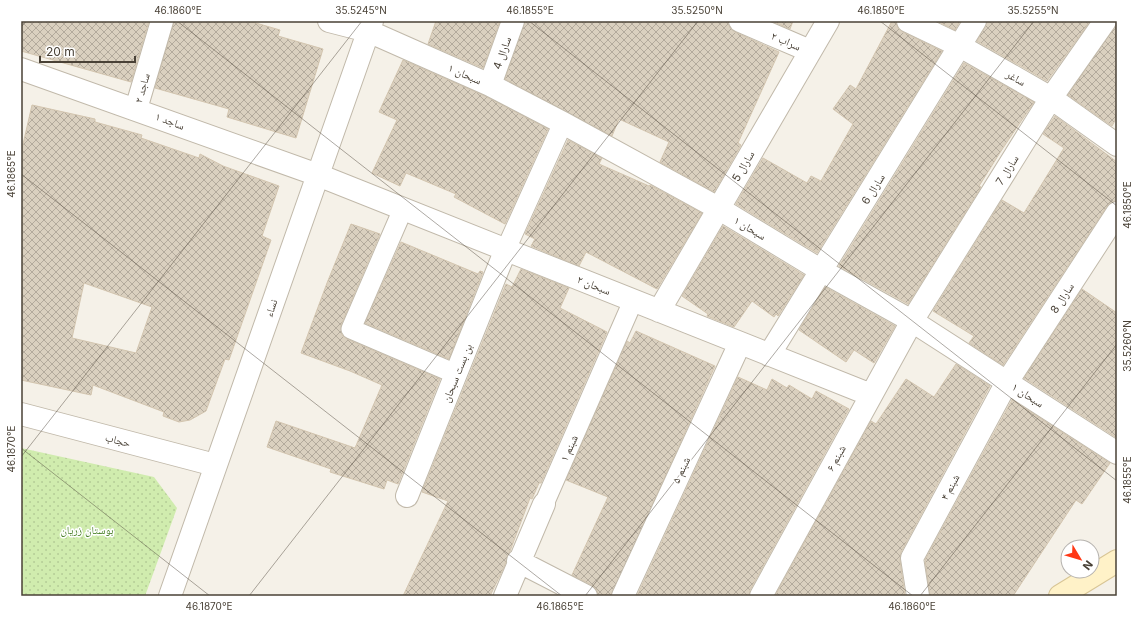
<svg xmlns="http://www.w3.org/2000/svg" width="1138" height="617" font-family="Inter,'Noto Naskh Arabic',sans-serif">
<style>
.park{fill:url(#park-dots)}
.building{fill:url(#building-cross-hatch);stroke:#d3c5af;fill-rule:evenodd}
.lines{fill:none;stroke-linecap:round;stroke-linejoin:round}
.lane-casing{stroke:#c1b9aa;stroke-width:21}
.street-casing{stroke:#c1b9aa;stroke-width:24}
.secondary-casing{stroke:#d8c595;stroke-width:24}
.lane{stroke:#fff;stroke-width:19}
.street{stroke:#fff;stroke-width:22}
.secondary{stroke:#fff2c8;stroke-width:22}
.ticks{fill:none;stroke:#494136;stroke-width:1;stroke-opacity:0.45}
.labels{text-anchor:middle;dominant-baseline:central;stroke-width:3;stroke-linejoin:round;paint-order:stroke}
.street-label{font-size:11px;fill:#494136;stroke:#fff}
.park-label{font-size:11px;fill:#477f25;stroke:#fff}
.neatline{fill:none;stroke:#494136;stroke-width:1.5}
.ticks-label{font-size:10px;text-anchor:middle;fill:#494136}
</style>
<defs>
<pattern id="park-dots" width="8" height="8" patternUnits="userSpaceOnUse"><rect width="8" height="8" fill="#d0ecae"/><path d="M2 2h.1M6 6h.1" fill="none" stroke="#b4cc96" stroke-width="1.8" stroke-linecap="round"/></pattern>
<pattern id="building-cross-hatch" width="8" height="8" patternUnits="userSpaceOnUse"><rect width="8" height="8" fill="#dad0bf"/><path d="M0 0l8 8M0 8l8-8" fill="none" stroke="#b3aa9c"/></pattern>
</defs>
<rect width="100%" height="100%" fill="#f5f1e8"/>
<path class="park" d="M21,448L154,477L177,508L145,596H21Z"/>
<path class="building" d="M21,21H149L131,82L21,51Z
M174,21H249L280,30L278,36L323,49L296,138L227,117L229,109L155,88Z
M436,21H500L483,68L428,44Z
M525,21H728L730,28L735,32L779,52L738,143L741,145L714,192L660,162L669,142L619,119L612,136L505,79Z
M772,21H793L790,29Z
M892,21H896L898,28L903,32L942,51L817,253L736,204L763,158L807,183L811,176L821,181L853,124L833,109L850,85L856,89Z
M937,21H960L955,30Z
M987,21H1090L1047,81L977,41Z
M1117,23V117L1112,126L1068,95Z
M403,60L485,96L548,129L505,224L454,197L456,194L406,173L400,186L372,173L397,120L379,112Z
M964,63L1034,102L1001,151L979,186L981,187L908,304L839,266Z
M32,105L95,119V122L142,135L141,138L199,158L200,154L223,166L279,186L262,236L271,240L229,360L225,359L206,411L190,420L179,422L163,416L164,412L93,385L91,395L21,380V153ZM84,283L152,307L136,353L72,338Z
M1055,116L1117,162V201L1111,202L1107,206L1003,365L969,343L974,336L933,311L1002,200L1024,213L1064,148L1043,134Z
M568,140L602,158L599,164L649,186L650,185L702,213L657,289L586,252L579,266L531,246L535,239L525,234Z
M351,224L380,234L341,325L342,335L347,339L440,379L398,484L387,480L384,489L330,472L331,469L267,447L276,421L355,448L382,385L350,371L301,353L327,283Z
M723,226L804,275L778,316L776,314L774,317L752,301L734,327L707,316L708,314L682,296Z
M401,242L478,274L480,271L483,272L449,359L365,323Z
M521,269L569,288L560,308L607,332L541,483H539L532,499L530,498L504,567L490,596H403L448,501L422,492L506,284L512,287Z
M825,287L895,326L874,363L854,350L846,362L799,330Z
M1082,289L1117,313V438L1024,378Z
M636,331L715,366L611,596H598L597,590L592,585L572,575L608,497L566,480L627,341L630,343Z
M956,364L990,386L901,552L900,560L905,596H775L871,421L876,424L906,379L934,397Z
M738,377L767,390L772,379L787,388L789,385L812,399L816,391L849,409L750,590L749,596H637Z
M1012,400L1110,463L1082,504L1076,500L1013,596H930L925,560Z"/>
<g class="lines">
<g class="lane-casing">
<path id="lane" d="M403,209L351,329L456,374
M506,249L563,123
M544,504L633,301"/>
</g>
<g class="street-casing">
<path id="street" d="M329,21L368,31L490,85L563,123L718,208L822,271L912,321L1117,453
M740,21L810,51
M908,21L960,46L1051,98L1117,145
M21,69L318,175L871,395
M490,85L513,21
M136,109L162,21
M659,311L828,21
M769,355L975,21
M21,414L215,465
M407,496L506,249
M518,561L586,596
M170,596L372,21
M505,596L544,504
M623,596L740,343
M761,596L912,321L1051,98L1105,21
M918,596L912,558L1007,382L1117,213"/>
</g>
<g class="secondary-casing">
<path id="secondary" d="M1060,596L1117,561"/>
</g>
<use href="#lane" class="lane"/>
<use href="#street" class="street"/>
<use href="#secondary" class="secondary"/>
</g>
<path class="ticks" d="M177,21L913,596M529,21L1117,481M880,21L1117,206M21,27L26,21M21,174L562,596M21,448L210,596M21,457L362,21M249,596L698,21M585,596L1034,21M920,596L1117,344"/>
<g class="labels">
<g class="street-label">
<text transform="translate(786 41) rotate(23)">سراب ۲</text>
<text transform="translate(502 53) rotate(-70)">سارال 4</text>
<text transform="translate(465 74) rotate(24)">سبحان ۱</text>
<text transform="translate(1016 78) rotate(30)">ساغر</text>
<text transform="translate(142 88) rotate(-74)">ساجد ۲</text>
<text transform="translate(170 121) rotate(20)">ساجد ۱</text>
<text transform="translate(743 166) rotate(-60)">سارال 5</text>
<text transform="translate(1007 170) rotate(-58)">سارال 7</text>
<text transform="translate(873 189) rotate(-58)">سارال 6</text>
<text transform="translate(750 228) rotate(31)">سبحان ۱</text>
<text transform="translate(594 285) rotate(22)">سبحان ۲</text>
<text transform="translate(1062 298) rotate(-57)">سارال 8</text>
<text transform="translate(271 308) rotate(-71)">نساء</text>
<text transform="translate(457 373) rotate(-68)">بن بست سبحان</text>
<text transform="translate(1028 395) rotate(33)">سبحان ۱</text>
<text transform="translate(118 440) rotate(15)">حجاب</text>
<text transform="translate(569 448) rotate(-66)">شبنم ۱</text>
<text transform="translate(836 458) rotate(-61)">شبنم ۶</text>
<text transform="translate(681 470) rotate(-65)">شبنم ۵</text>
<text transform="translate(950 487) rotate(-62)">شبنم ۴</text>
</g>
<g class="park-label">
<text x="87" y="530">بوستان زریان</text>
</g>
</g>
<rect width="1138" height="617" fill="none" stroke="#ffffff" stroke-width="44"/>
<g transform="translate(1080 559) rotate(128)"><circle r="19" fill="#ffffff" stroke="#b6b3af"/>
<path d="M0-3L7 15L0 10L-7 15Z" fill="#ff3815"/>
<text y="-6" font-size="11" font-weight="bold" text-anchor="middle" fill="#494136">N</text>
</g>
<path d="M40 56v6h95v-6" fill="none" stroke="#494136" stroke-width="2"/>
<text x="46" y="56" font-size="12" fill="#494136" stroke="#ffffff" stroke-width="3" paint-order="stroke">20 m</text>
<rect x="22" y="22" width="1094" height="573" class="neatline"/>
<g class="ticks-label">
<text x="178" y="14">46.1860°E</text>
<text x="361" y="14">35.5245°N</text>
<text x="530" y="14">46.1855°E</text>
<text x="697" y="14">35.5250°N</text>
<text x="881" y="14">46.1850°E</text>
<text x="1033" y="14">35.5255°N</text>
<text transform="translate(11 174) rotate(-90)" y="4">46.1865°E</text>
<text transform="translate(1127 205) rotate(-90)" y="4">46.1850°E</text>
<text transform="translate(1127 346) rotate(-90)" y="4">35.5260°N</text>
<text transform="translate(11 449) rotate(-90)" y="4">46.1870°E</text>
<text transform="translate(1127 480) rotate(-90)" y="4">46.1855°E</text>
<text x="209" y="610">46.1870°E</text>
<text x="560" y="610">46.1865°E</text>
<text x="912" y="610">46.1860°E</text>
</g>
</svg>
